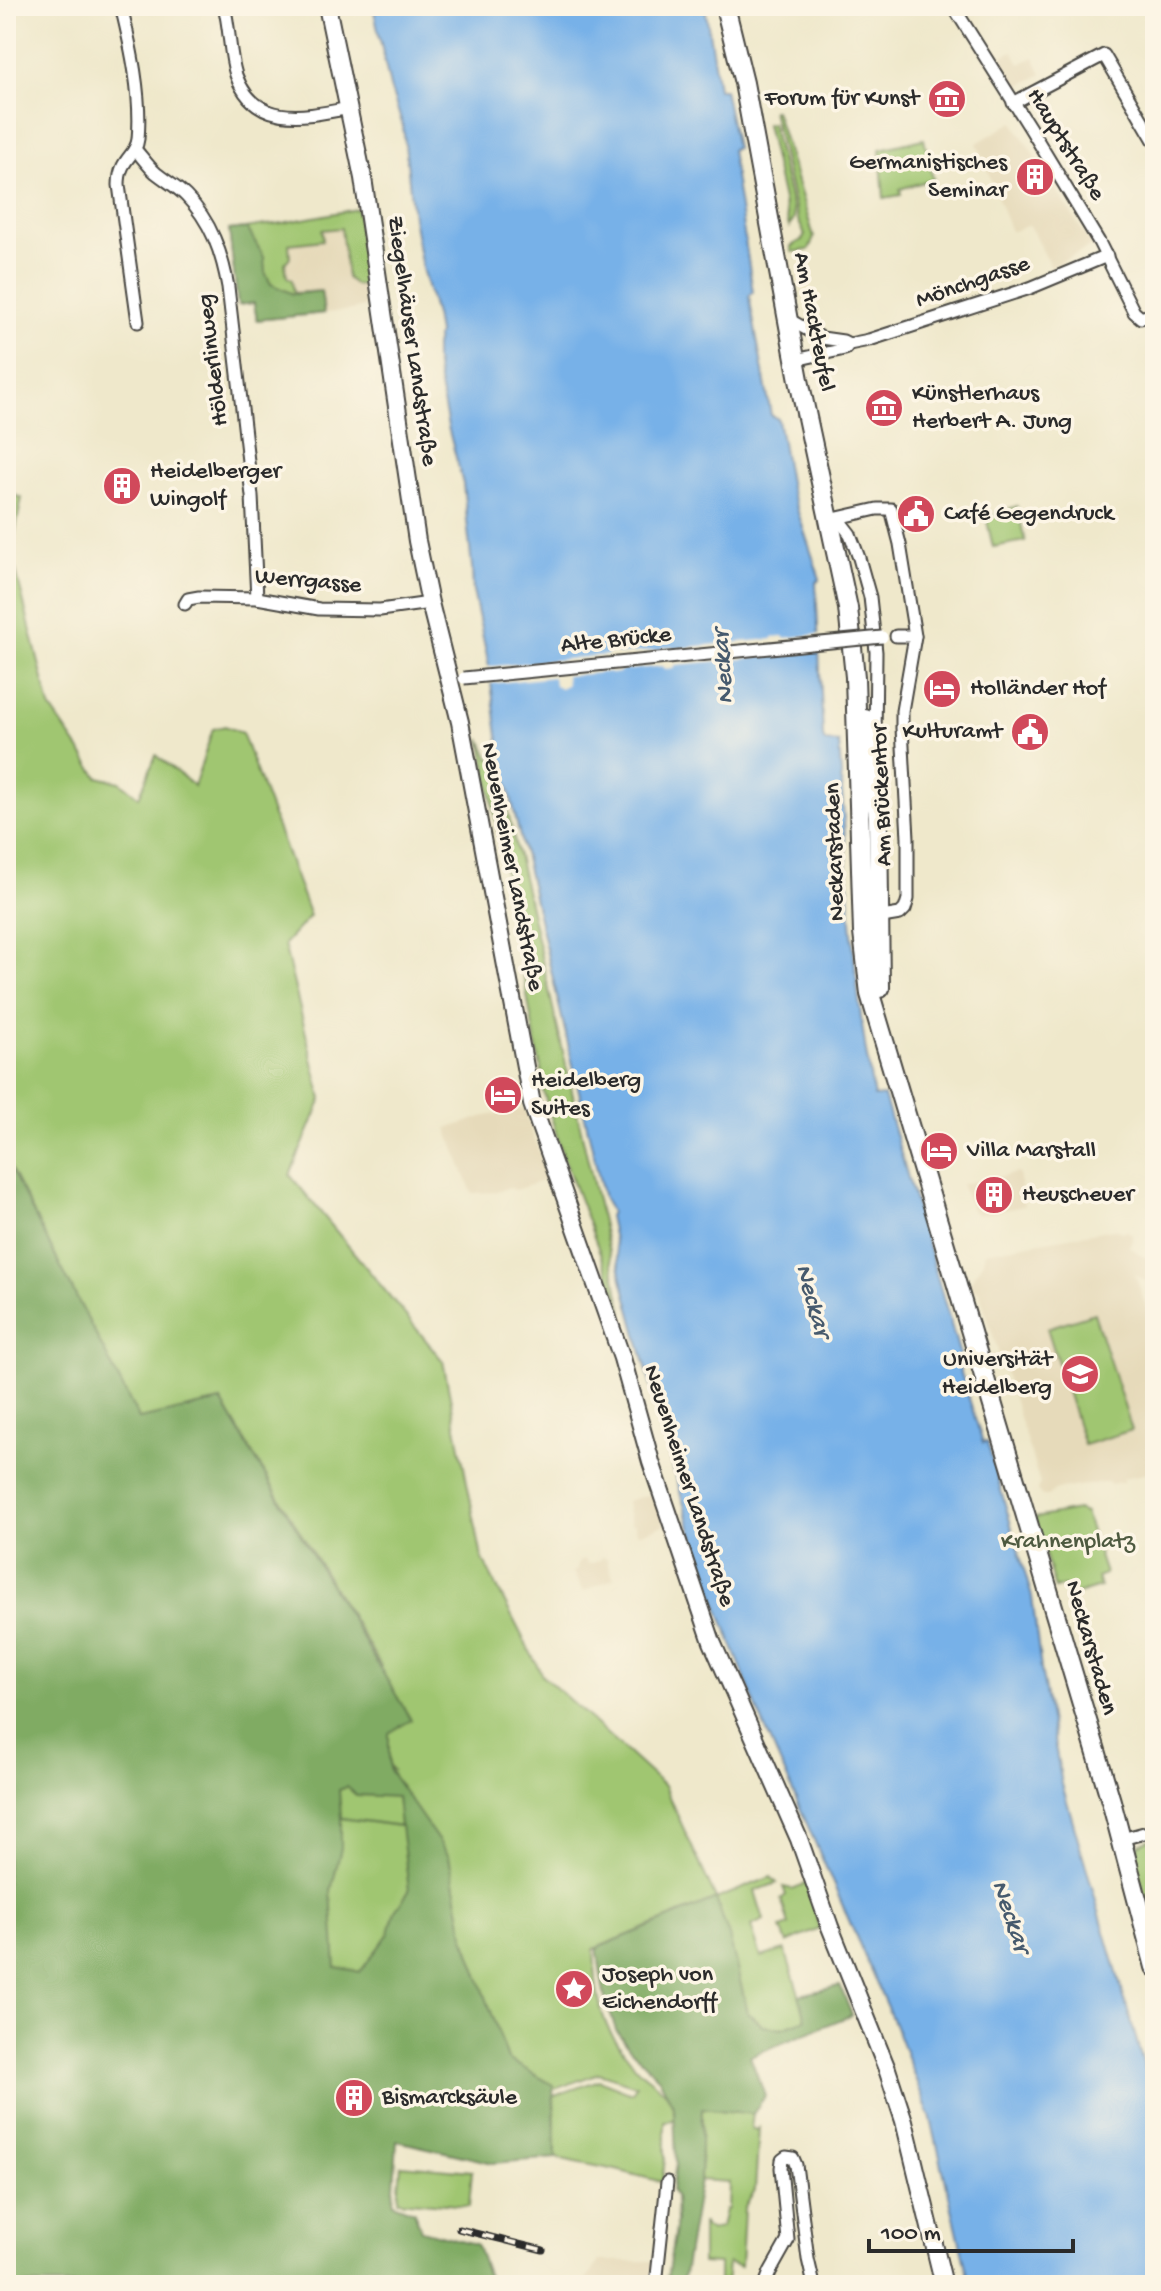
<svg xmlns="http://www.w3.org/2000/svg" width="1161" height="2291" font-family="'Gochi Hand',sans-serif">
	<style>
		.built { fill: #e6daba }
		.green { fill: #a0c671; stroke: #66784e; stroke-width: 2 }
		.forest { fill: #80ab63; stroke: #566b47; stroke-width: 2; fill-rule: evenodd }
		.water { fill: #77b1e8; stroke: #516e8a; stroke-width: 2 }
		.pier { fill: #efe8cb }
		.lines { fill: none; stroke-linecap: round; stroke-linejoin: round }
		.street-casing { stroke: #484743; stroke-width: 15 }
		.secondary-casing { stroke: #484743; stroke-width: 20 }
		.primary-casing { stroke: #484743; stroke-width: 22 }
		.street { stroke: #fff; stroke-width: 11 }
		.secondary { stroke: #fff; stroke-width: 16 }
		.primary { stroke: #fff; stroke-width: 18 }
		.rail-casing { stroke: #2b2b2b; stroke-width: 7 }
		.rail { stroke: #fcf5e5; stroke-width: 4; stroke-dasharray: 12; stroke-linecap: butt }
		.street-bridge-casing { stroke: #484743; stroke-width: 15; stroke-linecap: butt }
		.street-bridge { stroke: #fff; stroke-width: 11 }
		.labels { text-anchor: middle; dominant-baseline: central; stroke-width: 7; stroke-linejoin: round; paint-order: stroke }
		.poi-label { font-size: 24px; fill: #2b2b2b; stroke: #fcf5e5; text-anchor: start }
		.street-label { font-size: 24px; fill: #2b2b2b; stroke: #fcf5e5 }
		.park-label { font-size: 24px; fill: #4e5a40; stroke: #fcf5e5 }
		.water-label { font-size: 26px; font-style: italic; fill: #465a6d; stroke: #fcf5e5 }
	</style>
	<rect width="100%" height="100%" fill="#fcf5e5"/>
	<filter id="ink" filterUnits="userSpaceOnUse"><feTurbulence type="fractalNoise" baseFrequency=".0125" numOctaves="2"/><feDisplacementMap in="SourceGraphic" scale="16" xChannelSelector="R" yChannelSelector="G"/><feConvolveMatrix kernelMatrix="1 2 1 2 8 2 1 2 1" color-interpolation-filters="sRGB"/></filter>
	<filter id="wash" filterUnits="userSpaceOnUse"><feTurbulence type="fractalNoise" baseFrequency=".006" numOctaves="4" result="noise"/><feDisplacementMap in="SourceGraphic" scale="32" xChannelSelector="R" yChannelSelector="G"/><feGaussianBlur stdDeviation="1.8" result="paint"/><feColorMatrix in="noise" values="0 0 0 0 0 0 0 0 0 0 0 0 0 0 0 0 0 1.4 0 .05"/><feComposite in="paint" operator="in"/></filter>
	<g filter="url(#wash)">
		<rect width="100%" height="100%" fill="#efe8cb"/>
		<!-- built -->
		<g class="built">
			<path d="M 1013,51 L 1020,64 L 1034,57 L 1042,74 L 1012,90 L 994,60 Z"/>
			<path d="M 1013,122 L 1092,246 L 1051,267 L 1029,225 L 1011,232 L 977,143 Z"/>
			<path d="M 357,209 L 369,305 L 353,310 L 257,320 L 254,303 L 238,305 L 229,230 L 282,223 Z"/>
			<path d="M 524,1108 L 548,1179 L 515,1190 L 509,1187 L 496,1192 L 472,1193 L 447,1129 L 482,1117 Z"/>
			<path d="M 1019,1173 L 1024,1206 L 979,1215 L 973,1212 L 961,1184 Z"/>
			<path d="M 1114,1229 L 1121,1232 L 1127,1231 L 1132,1234 L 1133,1241 L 1129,1246 L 1143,1257 L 1155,1255 L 1155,1282 L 1148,1283 L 1135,1274 L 1155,1334 L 1155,1472 L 1123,1478 L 1123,1482 L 1110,1484 L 1109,1481 L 1054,1490 L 1049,1496 L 1042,1496 L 1037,1490 L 1040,1483 L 979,1291 L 972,1288 L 970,1282 L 982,1264 L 985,1252 Z"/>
			<path d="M 654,1493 L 664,1525 L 638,1534 L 634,1523 L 631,1524 L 627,1501 Z"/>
			<path d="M 602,1557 L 608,1559 L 607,1562 L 614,1578 L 583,1592 L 573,1572 L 577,1570 L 578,1562 L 584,1559 L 588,1564 L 593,1563 L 600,1560 Z"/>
			<path d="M 599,2261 L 654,2261 L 650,2285 L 584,2285 Z"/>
		</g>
		<!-- green -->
		<g class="green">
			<path d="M 772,110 L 775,110 L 814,237 L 810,248 L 808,250 L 791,252 L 791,246 L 802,240 L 805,235 L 798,220 Z"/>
			<path d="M 771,123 L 793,210 L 794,219 L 789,227 L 766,124 Z"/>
			<path d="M 924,139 L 933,179 L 900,189 L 901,195 L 884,198 L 880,149 Z"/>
			<path d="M 357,209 L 365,285 L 355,285 L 347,278 L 341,228 L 322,230 L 323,240 L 289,244 L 290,257 L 285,263 L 287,277 L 292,280 L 294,293 L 321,291 L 324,313 L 257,320 L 254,303 L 238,305 L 229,230 L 282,223 Z"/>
			<path d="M 6,492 L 22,498 L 11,552 L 50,707 L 98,777 L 120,782 L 139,797 L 156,755 L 194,786 L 213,729 L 225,726 L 242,733 L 310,916 L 284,944 L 322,1099 L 290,1175 L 443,1361 L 482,1558 L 542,1675 L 664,1786 L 716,1899 L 771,1877 L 777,1883 L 755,1891 L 764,1920 L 751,1926 L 761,1957 L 785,1950 L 807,2019 L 782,2028 L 763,2026 L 748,2013 L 716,1899 L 594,1949 C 595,1974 597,2005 608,2028 C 613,2038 634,2066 641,2072 C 661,2089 673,2091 675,2120 L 665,2121 L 665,2159 L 662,2182 L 616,2170 L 556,2158 L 554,2096 L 599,2080 L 632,2093 L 636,2085 L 599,2073 L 547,2092 L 320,1981 L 339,1789 L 366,1767 L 392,1770 L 390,1767 L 373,1762 L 372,1677 L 381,1666 L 221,1401 L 139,1420 L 6,1160 Z"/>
			<path d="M 1017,506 L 1025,541 L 993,547 L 986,517 Z"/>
			<path d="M 481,739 L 489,757 L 497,764 L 623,1313 L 563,1156 L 542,1087 L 545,1086 L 536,1045 Z"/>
			<path d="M 1094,1313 L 1132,1430 L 1084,1445 L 1047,1328 Z"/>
			<path d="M 1077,1510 L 1085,1513 L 1105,1574 L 1097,1577 L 1100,1587 L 1067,1597 L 1064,1586 L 1055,1589 L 1035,1518 Z"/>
			<path d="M 1155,1837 L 1155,1935 L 1134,1854 L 1139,1844 Z"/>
			<path d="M 807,1883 L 820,1929 L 787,1943 L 781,1928 L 789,1925 L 781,1899 L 786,1895 L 783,1887 L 792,1889 Z"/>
			<path d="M 702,2108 L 753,2114 L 751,2128 L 757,2130 L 759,2128 L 755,2190 L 744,2209 L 741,2267 L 728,2263 L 726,2285 L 719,2281 L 719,2264 L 702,2263 L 702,2223 L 704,2223 L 704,2227 L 711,2231 L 721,2227 L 725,2210 L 728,2209 L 729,2182 L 700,2180 Z"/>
			<path d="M 401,2165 L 472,2171 L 469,2206 L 398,2200 Z"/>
		</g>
		<!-- forest -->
		<g class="forest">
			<path d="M 247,228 L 264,257 L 265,272 L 271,284 L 293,294 L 321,291 L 324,313 L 257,320 L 254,303 L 238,305 L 229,230 Z"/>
			<path d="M 6,1160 L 139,1419 L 221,1401 L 411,1720 L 389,1733 L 389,1770 L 449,1856 L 465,1938 L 508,2059 L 553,2085 L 556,2158 L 493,2163 L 397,2141 L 393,2203 L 414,2211 L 421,2230 L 476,2244 L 491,2285 L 6,2285 ZM 347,1787 L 356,1795 L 397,1797 L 400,1826 L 341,1818 L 339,1790 ZM 341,1818 L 401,1826 L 409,1891 L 395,1911 L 389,1933 L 360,1972 L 336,1967 L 331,1891 L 341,1848 Z"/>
			<path d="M 716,1899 L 729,1936 L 748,2013 L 763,2026 L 782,2028 L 806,2019 L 799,1995 L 840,1986 L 852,2015 L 750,2056 L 765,2096 L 753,2114 L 702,2108 L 700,2180 L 684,2274 L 681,2285 L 666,2285 L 676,2222 L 675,2196 L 672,2191 L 676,2163 L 674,2107 L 659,2078 L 629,2048 L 616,2030 L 604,1995 L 597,1948 Z"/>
		</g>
		<!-- water -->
		<path class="water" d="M 373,6 L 705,6 L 718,89 L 724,89 L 736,148 L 731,150 L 753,292 L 749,296 L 771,415 L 778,419 L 790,488 L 820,579 L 816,583 L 823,737 L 825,742 L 839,743 C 847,861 851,980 874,1097 L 884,1096 L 960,1355 L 956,1357 L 983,1443 L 987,1442 L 1032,1597 L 1041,1669 L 1062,1784 L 1155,2104 L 1155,2285 L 970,2285 L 931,2119 L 893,2021 L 759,1714 L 719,1610 L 692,1531 L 675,1475 L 622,1279 L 609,1216 L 611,1212 L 604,1199 L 600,1182 L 500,750 L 488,661 L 473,591 L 472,567 L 463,484 L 448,427 L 435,361 L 435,346 L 438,333 L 435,315 L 422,268 L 413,217 L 403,126 L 390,87 Z"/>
		<!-- pier -->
		<path class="pier" d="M 822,634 L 823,651 L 731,660 L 730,662 L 720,663 L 719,661 L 675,665 L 675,668 L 664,669 L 663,666 L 620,671 L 619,673 L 610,674 L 609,672 L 566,676 L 567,684 L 561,688 L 554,685 L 553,677 L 487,684 L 485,667 L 607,655 L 608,653 L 617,652 L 618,654 L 662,650 L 662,647 L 673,646 L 673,649 L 718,644 L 718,642 L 728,641 L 729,643 L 773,639 L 773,637 L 783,636 L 784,638 Z"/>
	</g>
	<g filter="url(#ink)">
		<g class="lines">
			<defs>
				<g id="street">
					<path d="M 121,6 C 131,47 142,96 138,139 C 136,157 119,158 119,185 L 138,322"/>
					<path d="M 224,6 C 230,28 229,53 236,75 C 255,129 307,116 350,108"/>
					<path d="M 953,6 L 1030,128 L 1099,242 L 1134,312 L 1141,318 L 1155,313"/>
					<path d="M 1013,103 L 1104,55 L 1155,142"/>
					<path d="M 135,149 C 142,157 148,166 156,173 C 166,181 177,187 186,196 C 211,221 222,253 228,287 L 252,496 L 257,598"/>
					<path d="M 788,319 L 822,338 L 843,341 L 849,344"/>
					<path d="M 795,360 L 845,349 L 849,344 L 869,340 L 1030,288 L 1107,256"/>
					<path d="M 829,520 L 877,509 L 891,509 L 900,544 L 915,636 L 902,711 L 902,728 L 908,838 L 908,899 L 905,909 L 900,914 L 876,918"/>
					<path d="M 829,520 L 843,525 L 850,534 L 859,558 L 870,597 L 876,652 L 875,742"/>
					<path d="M 185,604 L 188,599 L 199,597 L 257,598 L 319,609 L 380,610 L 430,603"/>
					<path d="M 896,636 L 915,636"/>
					<path d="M 1122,1839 L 1155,1830"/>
					<path d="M 656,2285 L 667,2182"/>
					<path d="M 765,2285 L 770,2272 L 788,2240 L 781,2168 L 782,2160 L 786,2157 L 793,2158 L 796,2165 L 808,2259 L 814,2285"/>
				</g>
				<path id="secondary" d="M 327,6 L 363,178 L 417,541 L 430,603 L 460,722 L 532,1104 L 622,1358 L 651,1462 L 712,1642 L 799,1839 L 830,1927 L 887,2069 L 904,2121 L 944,2285"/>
				<g id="primary">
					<path d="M 725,6 L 744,83 L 799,380 L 848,608 L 855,677 L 863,933 L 870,994 L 1111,1801 L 1155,1967"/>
					<path d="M 865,719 L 878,816 L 880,988"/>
				</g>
			</defs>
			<!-- street casing -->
			<use href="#street" class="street-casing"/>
			<!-- secondary casing -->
			<use href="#secondary" class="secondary-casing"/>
			<!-- primary casing -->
			<use href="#primary" class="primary-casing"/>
			<!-- street -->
			<use href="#street" class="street"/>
			<!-- secondary -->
			<use href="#secondary" class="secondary"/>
			<!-- primary -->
			<use href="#primary" class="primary"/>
			<defs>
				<path id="rail" d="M 459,2229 L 543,2250"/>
			</defs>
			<!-- rail casing -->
			<use href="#rail" class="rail-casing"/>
			<!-- rail -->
			<use href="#rail" class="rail"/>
			<defs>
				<path id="street-bridge" d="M 464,678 L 882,637"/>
			</defs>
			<!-- street-bridge casing -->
			<use href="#street-bridge" class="street-bridge-casing"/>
			<!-- street-bridge -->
			<use href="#street-bridge" class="street-bridge"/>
		</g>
	</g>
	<!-- icons -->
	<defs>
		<symbol id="museum-disc" viewBox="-11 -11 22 22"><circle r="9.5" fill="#d1495b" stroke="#fcf5e5"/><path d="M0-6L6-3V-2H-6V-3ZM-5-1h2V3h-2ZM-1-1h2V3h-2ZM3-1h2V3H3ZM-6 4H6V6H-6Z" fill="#fff"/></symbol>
		<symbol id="building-disc" viewBox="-11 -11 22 22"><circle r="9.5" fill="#d1495b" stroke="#fcf5e5"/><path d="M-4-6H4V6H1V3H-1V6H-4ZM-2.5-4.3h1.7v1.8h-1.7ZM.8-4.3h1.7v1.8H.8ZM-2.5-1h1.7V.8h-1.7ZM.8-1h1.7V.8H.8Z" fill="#fff"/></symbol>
		<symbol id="civic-disc" viewBox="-11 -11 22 22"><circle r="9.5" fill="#d1495b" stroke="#fcf5e5"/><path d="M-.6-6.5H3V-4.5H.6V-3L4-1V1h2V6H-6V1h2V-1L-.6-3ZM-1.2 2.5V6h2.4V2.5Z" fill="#fff"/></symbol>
		<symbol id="hotel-disc" viewBox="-11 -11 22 22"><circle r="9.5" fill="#d1495b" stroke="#fcf5e5"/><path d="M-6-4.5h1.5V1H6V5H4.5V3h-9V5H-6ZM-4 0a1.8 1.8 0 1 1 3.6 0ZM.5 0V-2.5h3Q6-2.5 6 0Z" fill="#fff"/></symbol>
		<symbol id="university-disc" viewBox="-11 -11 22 22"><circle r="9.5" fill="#d1495b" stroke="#fcf5e5"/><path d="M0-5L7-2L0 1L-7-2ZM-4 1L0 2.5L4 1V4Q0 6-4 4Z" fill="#fff"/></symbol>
		<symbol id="sight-disc" viewBox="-11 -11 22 22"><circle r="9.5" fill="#d1495b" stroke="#fcf5e5"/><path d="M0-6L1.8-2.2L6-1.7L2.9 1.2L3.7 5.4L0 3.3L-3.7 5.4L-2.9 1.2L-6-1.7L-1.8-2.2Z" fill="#fff"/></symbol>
	</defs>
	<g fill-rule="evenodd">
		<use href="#museum-disc" x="925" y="77" width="44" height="44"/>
		<use href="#building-disc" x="1013" y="155" width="44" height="44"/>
		<use href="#museum-disc" x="862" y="386" width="44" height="44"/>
		<use href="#building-disc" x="100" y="464" width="44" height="44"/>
		<use href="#civic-disc" x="894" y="492" width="44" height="44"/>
		<use href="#hotel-disc" x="920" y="667" width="44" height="44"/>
		<use href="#civic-disc" x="1008" y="710" width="44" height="44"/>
		<use href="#hotel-disc" x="481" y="1073" width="44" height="44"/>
		<use href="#hotel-disc" x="917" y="1129" width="44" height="44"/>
		<use href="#building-disc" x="972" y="1173" width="44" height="44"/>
		<use href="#university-disc" x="1058" y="1352" width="44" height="44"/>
		<use href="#sight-disc" x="552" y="1967" width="44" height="44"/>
		<use href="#building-disc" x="332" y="2076" width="44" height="44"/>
	</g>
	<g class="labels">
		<!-- poi labels -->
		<g class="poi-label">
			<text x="919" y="99" text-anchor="end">Forum für Kunst</text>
			<text x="1007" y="163" text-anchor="end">Germanistisches<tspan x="1007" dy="28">Seminar</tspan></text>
			<text x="912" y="394">Künstlerhaus<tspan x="912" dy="28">Herbert A. Jung</tspan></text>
			<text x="150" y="472">Heidelberger<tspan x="150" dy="28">Wingolf</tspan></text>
			<text x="944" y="514">Café Gegendruck</text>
			<text x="970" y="689">Holländer Hof</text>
			<text x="1002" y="732" text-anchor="end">Kulturamt</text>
			<text x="531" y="1081">Heidelberg<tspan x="531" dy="28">Suites</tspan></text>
			<text x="967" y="1151">Villa Marstall</text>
			<text x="1022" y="1195">Heuscheuer</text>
			<text x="1052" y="1360" text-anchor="end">Universität<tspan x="1052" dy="28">Heidelberg</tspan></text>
			<text x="602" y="1975">Joseph von<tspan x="602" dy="28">Eichendorff</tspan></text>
			<text x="382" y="2098">Bismarcksäule</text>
		</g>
		<!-- street labels -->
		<g class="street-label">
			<text transform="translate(1065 145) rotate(58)">Hauptstraße</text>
			<text transform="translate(973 283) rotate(-19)">Mönchgasse</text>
			<text transform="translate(813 322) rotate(79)">Am Hackteufel</text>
			<text transform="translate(411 341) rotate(82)">Ziegelhäuser Landstraße</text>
			<text transform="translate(214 360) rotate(-97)">Hölderlinweg</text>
			<text transform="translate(308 582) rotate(5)">Werrgasse</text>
			<text transform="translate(616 641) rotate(-6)">Alte Brücke</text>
			<text transform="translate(883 795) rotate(-92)">Am Brückentor</text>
			<text transform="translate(836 852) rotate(-92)">Neckarstaden</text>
			<text transform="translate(511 867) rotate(79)">Neuenheimer Landstraße</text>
			<text transform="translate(688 1486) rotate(72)">Neuenheimer Landstraße</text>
			<text transform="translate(1090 1648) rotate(74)">Neckarstaden</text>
		</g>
		<!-- park labels -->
		<g class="park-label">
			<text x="1068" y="1542">Krahnenplatz</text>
		</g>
		<!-- water labels -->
		<g class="water-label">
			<text transform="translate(725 667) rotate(-94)">Neckar</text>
			<text transform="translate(811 1301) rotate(74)">Neckar</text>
			<text transform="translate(1009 1917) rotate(71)">Neckar</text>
		</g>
	</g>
	<!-- margin -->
	<rect width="1161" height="2291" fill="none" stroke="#fcf5e5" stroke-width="32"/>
	<!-- scale -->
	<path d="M869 2239v12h204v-12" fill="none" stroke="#2b2b2b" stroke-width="4"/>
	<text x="881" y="2239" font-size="24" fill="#2b2b2b" stroke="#fcf5e5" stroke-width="6" paint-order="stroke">100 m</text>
</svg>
